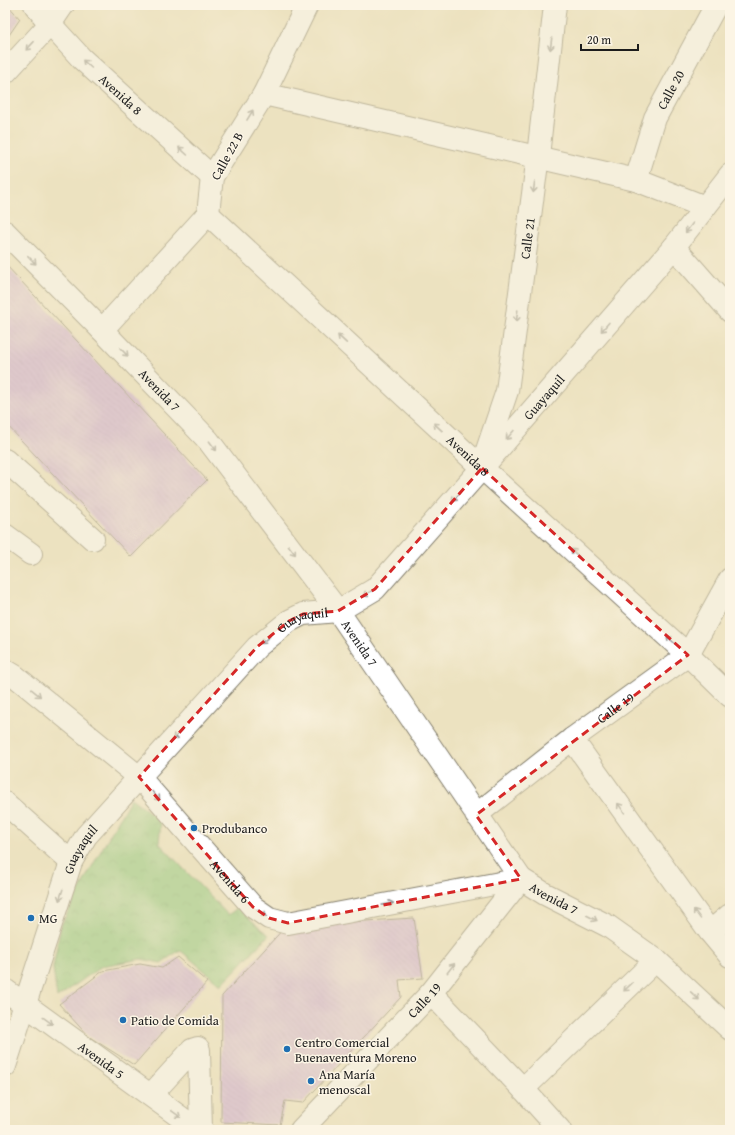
<svg xmlns="http://www.w3.org/2000/svg" width="735" height="1135" font-family="'Gentium Book Plus',serif">
	<style>
		.park { fill: url(#park-crowns); stroke: #54724c }
		.building { fill: url(#building-back-hatch) }
		.lines { fill: none; stroke-linecap: round; stroke-linejoin: round }
		.minor-casing { stroke: #847f6e; stroke-width: 24 }
		.minor { stroke: #fff; stroke-width: 22 }
		.oneway { stroke: #999 }
		.marked { fill: none; stroke: #d62828; stroke-width: 3; stroke-dasharray: 8 5; stroke-linejoin: round }
		.poi-dot { fill: #1f6fb2; stroke: #fcf5e5; stroke-width: 1.5 }
		.labels { text-anchor: middle; dominant-baseline: central; stroke-width: 3; stroke-linejoin: round; paint-order: stroke }
		.street-label { font-size: 13px; fill: #1c1c1c; stroke: #fcf5e5 }
		.poi-label { font-size: 13px; fill: #1c1c1c; stroke: #fcf5e5; text-anchor: start }
	</style>
	<defs>
		<pattern id="park-crowns" width="20" height="18" patternUnits="userSpaceOnUse"><rect width="20" height="18" fill="#8cc87d"/><path d="M2 6a3 3 0 1 1 6 0M12 15a3 3 0 1 1 6 0" fill="none" stroke="#78ab6b"/></pattern>
		<pattern id="building-back-hatch" width="6" height="6" patternUnits="userSpaceOnUse"><rect width="6" height="6" fill="#ceaadb"/><path d="M-1 5l2 2M0 0l6 6M5-1l2 2" fill="none" stroke="#b092bb"/></pattern>
	</defs>
	<rect width="100%" height="100%" fill="#fcf5e5"/>
	<filter id="ink" filterUnits="userSpaceOnUse"><feTurbulence type="fractalNoise" baseFrequency=".025" numOctaves="2"/><feDisplacementMap in="SourceGraphic" scale="8" xChannelSelector="R" yChannelSelector="G"/><feConvolveMatrix kernelMatrix="1 2 1 2 8 2 1 2 1" color-interpolation-filters="sRGB"/></filter>
	<filter id="wash" filterUnits="userSpaceOnUse"><feTurbulence type="fractalNoise" baseFrequency=".012" numOctaves="4" result="noise"/><feDisplacementMap in="SourceGraphic" scale="16" xChannelSelector="R" yChannelSelector="G"/><feGaussianBlur stdDeviation="0.9" result="paint"/><feColorMatrix in="noise" values="0 0 0 0 0 0 0 0 0 0 0 0 0 0 0 0 0 1.4 0 .05"/><feComposite in="paint" operator="in"/></filter>
	<g filter="url(#wash)">
		<rect width="100%" height="100%" fill="#ece2c0"/>
		<!-- park -->
		<path class="park" d="M 131,798 L 161,821 L 159,843 L 228,915 L 237,908 L 269,935 L 221,985 L 180,950 L 161,963 L 141,959 L 102,966 L 57,998 L 53,968 L 61,925 L 90,870 Z"/>
		<g id="blocks">
			<!-- building -->
			<g class="building">
				<path d="M 5,5 L 8,5 L 20,19 L 5,41 Z"/>
				<path d="M 5,264 L 207,480 L 131,557 L 5,423 Z"/>
				<path d="M 414,918 L 423,978 L 399,980 L 401,997 L 303,1103 L 285,1101 L 280,1125 L 221,1122 L 222,996 L 286,926 Z"/>
				<path d="M 178,957 L 207,982 L 134,1065 L 88,1036 L 59,1004 L 103,971 L 140,964 L 162,968 Z"/>
			</g>
		</g>
	</g>
	<g filter="url(#ink)">
		<use href="#blocks" fill-opacity="0" stroke="#847f6e" stroke-width="1"/>
		<g class="lines">
			<defs>
				<g id="minor">
					<path id="s1" d="M 35,5 L 50,24 L 82,59 L 212,177"/>
					<path d="M 5,73 L 50,24 L 63,5"/>
					<path d="M 264,94 L 636,180 L 705,207"/>
					<path id="s2" d="M 636,180 L 655,118 L 716,5"/>
					<path id="s3" d="M 208,214 L 482,468 L 688,655 L 730,696"/>
					<path id="s4" d="M 5,232 L 102,330 L 208,440 L 338,611 L 521,879 L 545,894 L 608,926 L 656,960 L 730,1029"/>
					<path d="M 674,247 L 730,311"/>
					<path d="M 102,330 L 208,214 L 212,177 L 264,94 L 307,5"/>
					<path id="s5" d="M 484,459 L 507,391 L 538,156 L 555,5"/>
					<path d="M 5,460 L 93,539"/>
					<path d="M 5,535 L 31,554"/>
					<path id="s6" d="M 5,670 L 15,676 L 139,777 L 253,907 L 269,918 L 288,923 L 521,879"/>
					<path d="M 572,739 L 710,932 L 730,956"/>
					<path d="M 5,803 L 71,862"/>
					<path id="s7" d="M 476,815 L 572,739 L 688,655 L 730,579"/>
					<path d="M 710,932 L 730,915"/>
					<path id="s8" d="M 5,990 L 198,1130"/>
					<path d="M 431,993 L 523,1089 L 560,1130"/>
					<path id="s9" d="M 5,1066 L 71,862 L 86,836 L 257,647 L 289,621 L 303,614 L 338,611 L 375,589 L 482,468 L 674,247 L 730,175"/>
					<path d="M 523,1089 L 656,960"/>
					<path d="M 151,1095 L 192,1050 L 198,1048 L 199,1050 L 201,1130"/>
					<path id="s10" d="M 301,1130 L 431,993 L 521,879"/>
				</g>
			</defs>
			<!-- minor casing -->
			<use href="#minor" class="minor-casing"/>
			<!-- minor -->
			<use href="#minor" class="minor"/>
		</g>
		<!-- one-way arrows -->
		<defs><path id="oneway-shaft" d="M-6 0H5M1.5-3L5.5 0L1.5 3" fill="none" stroke-width="1.6" stroke-linecap="round" stroke-linejoin="round"/></defs>
		<g class="oneway">
			<use href="#oneway-shaft" transform="translate(551 44) rotate(97)"/>
			<use href="#oneway-shaft" transform="translate(30 46) rotate(133)"/>
			<use href="#oneway-shaft" transform="translate(87 64) rotate(-138)"/>
			<use href="#oneway-shaft" transform="translate(250 115) rotate(-59)"/>
			<use href="#oneway-shaft" transform="translate(183 151) rotate(-138)"/>
			<use href="#oneway-shaft" transform="translate(534 187) rotate(97)"/>
			<use href="#oneway-shaft" transform="translate(689 228) rotate(127)"/>
			<use href="#oneway-shaft" transform="translate(32 260) rotate(46)"/>
			<use href="#oneway-shaft" transform="translate(517 316) rotate(97)"/>
			<use href="#oneway-shaft" transform="translate(605 327) rotate(131)"/>
			<use href="#oneway-shaft" transform="translate(342 339) rotate(-137)"/>
			<use href="#oneway-shaft" transform="translate(124 352) rotate(46)"/>
			<use href="#oneway-shaft" transform="translate(438 427) rotate(-137)"/>
			<use href="#oneway-shaft" transform="translate(510 435) rotate(131)"/>
			<use href="#oneway-shaft" transform="translate(213 446) rotate(53)"/>
			<use href="#oneway-shaft" transform="translate(456 497) rotate(132)"/>
			<use href="#oneway-shaft" transform="translate(292 550) rotate(53)"/>
			<use href="#oneway-shaft" transform="translate(575 553) rotate(-138)"/>
			<use href="#oneway-shaft" transform="translate(368 593) rotate(148)"/>
			<use href="#oneway-shaft" transform="translate(265 640) rotate(142)"/>
			<use href="#oneway-shaft" transform="translate(671 640) rotate(-138)"/>
			<use href="#oneway-shaft" transform="translate(36 693) rotate(39)"/>
			<use href="#oneway-shaft" transform="translate(177 735) rotate(132)"/>
			<use href="#oneway-shaft" transform="translate(156 796) rotate(49)"/>
			<use href="#oneway-shaft" transform="translate(621 808) rotate(-125)"/>
			<use href="#oneway-shaft" transform="translate(61 895) rotate(108)"/>
			<use href="#oneway-shaft" transform="translate(388 904) rotate(-11)"/>
			<use href="#oneway-shaft" transform="translate(262 913) rotate(35)"/>
			<use href="#oneway-shaft" transform="translate(697 914) rotate(-126)"/>
			<use href="#oneway-shaft" transform="translate(592 918) rotate(27)"/>
			<use href="#oneway-shaft" transform="translate(451 968) rotate(-52)"/>
			<use href="#oneway-shaft" transform="translate(628 987) rotate(136)"/>
			<use href="#oneway-shaft" transform="translate(695 996) rotate(43)"/>
			<use href="#oneway-shaft" transform="translate(48 1021) rotate(36)"/>
			<use href="#oneway-shaft" transform="translate(176 1114) rotate(36)"/>
		</g>
	</g>
	<!-- marked area -->
	<path d="M0 0H735V1135H0ZM 482,468 L 688,655 L 476,815 L 521,879 L 288,923 L 269,918 L 253,907 L 139,777 L 257,647 L 289,621 L 303,614 L 338,611 L 375,589 Z" fill="#ece2c0" fill-opacity=".55" fill-rule="evenodd"/>
	<path class="marked" d="M 482,468 L 688,655 L 476,815 L 521,879 L 288,923 L 269,918 L 253,907 L 139,777 L 257,647 L 289,621 L 303,614 L 338,611 L 375,589 Z"/>
	<!-- markers -->
	<g class="poi-dot">
		<circle cx="194" cy="828" r="4"/>
		<circle cx="31" cy="918" r="4"/>
		<circle cx="123" cy="1020" r="4"/>
		<circle cx="287" cy="1049" r="4"/>
		<circle cx="311" cy="1081" r="4"/>
	</g>
	<g class="labels">
		<!-- street labels -->
		<g class="street-label">
			<text stroke="none"><textPath href="#s2" startOffset="97">Calle 20</textPath></text>
			<text stroke="none"><textPath href="#s1" startOffset="124">Avenida 8</textPath></text>
			<text transform="translate(227 156) rotate(-61)">Calle 22 B</text>
			<text stroke="none"><textPath href="#s5" startOffset="226">Calle 21</textPath></text>
			<text stroke="none"><textPath href="#s4" startOffset="221">Avenida 7</textPath></text>
			<text stroke="none"><textPath href="#s9" startOffset="890">Guayaquil</textPath></text>
			<text stroke="none"><textPath href="#s3" startOffset="355">Avenida 8</textPath></text>
			<text stroke="none"><textPath href="#s9" startOffset="554">Guayaquil</textPath></text>
			<text stroke="none"><textPath href="#s4" startOffset="544">Avenida 7</textPath></text>
			<text stroke="none"><textPath href="#s7" startOffset="176">Calle 19</textPath></text>
			<text stroke="none"><textPath href="#s9" startOffset="230">Guayaquil</textPath></text>
			<text stroke="none"><textPath href="#s6" startOffset="310">Avenida 6</textPath></text>
			<text stroke="none"><textPath href="#s4" startOffset="868">Avenida 7</textPath></text>
			<text stroke="none"><textPath href="#s10" startOffset="179">Calle 19</textPath></text>
			<text stroke="none"><textPath href="#s8" startOffset="119">Avenida 5</textPath></text>
		</g>
		<!-- poi labels -->
		<g class="poi-label">
			<text x="202" y="828">Produbanco</text>
			<text x="39" y="918">MG</text>
			<text x="131" y="1020">Patio de Comida</text>
			<text x="295" y="1042">Centro Comercial<tspan x="295" dy="15">Buenaventura Moreno</tspan></text>
			<text x="319" y="1074">Ana María<tspan x="319" dy="15">menoscal</tspan></text>
		</g>
	</g>
	<!-- margin -->
	<rect width="735" height="1135" fill="none" stroke="#fcf5e5" stroke-width="20"/>
	<!-- scale -->
	<path d="M581 44v6h57v-6" fill="none" stroke="#1c1c1c" stroke-width="2"/>
	<text x="587" y="44" font-size="12" fill="#1c1c1c" stroke="#fcf5e5" stroke-width="3" paint-order="stroke">20 m</text>
</svg>
